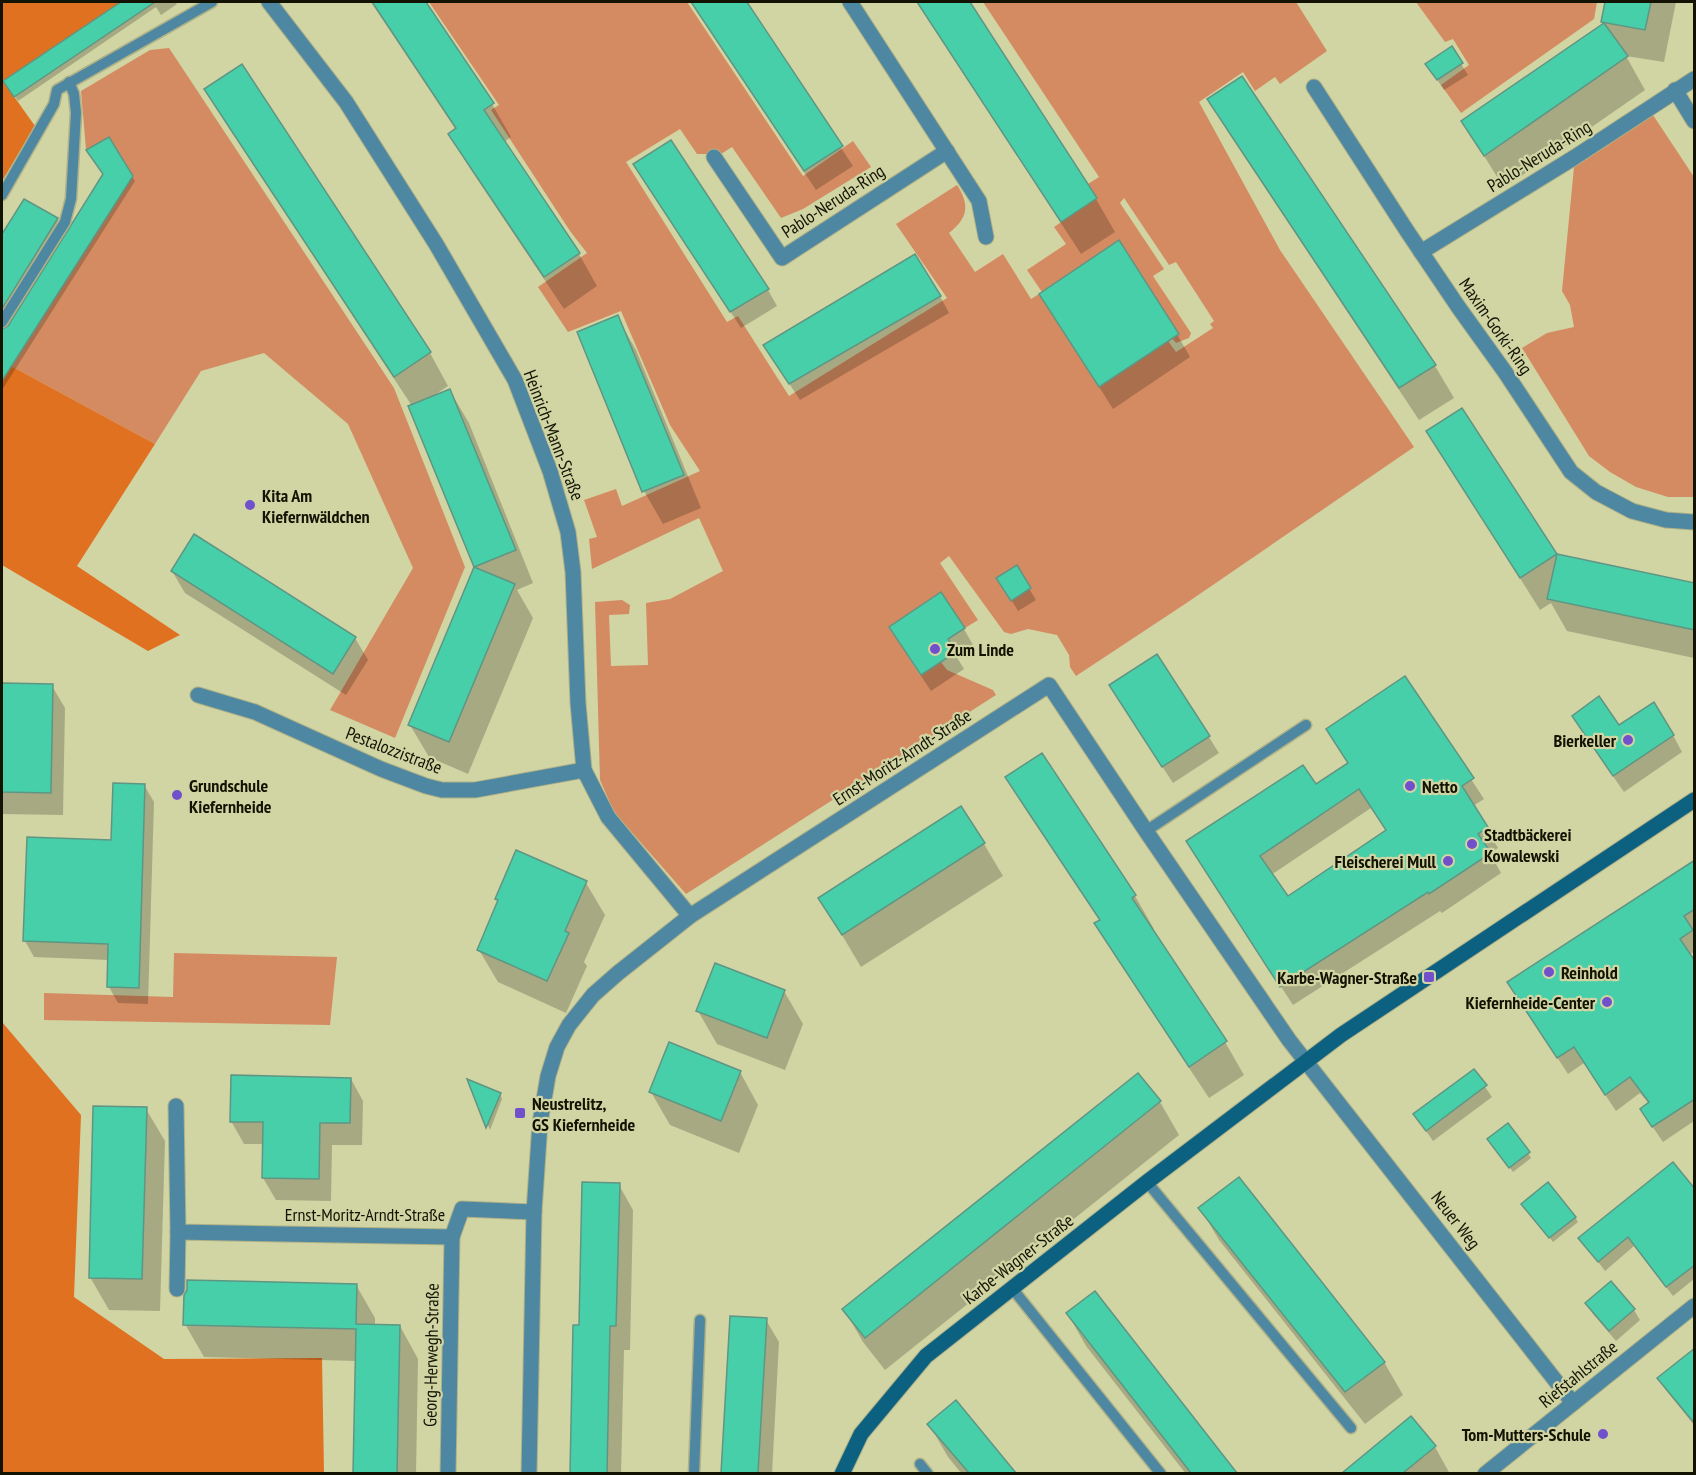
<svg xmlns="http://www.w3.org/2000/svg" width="1696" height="1475" font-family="'PT Sans Narrow',sans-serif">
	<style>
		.green { fill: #d58b61 }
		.forest { fill: #e07121 }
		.shadow { fill: #0003; fill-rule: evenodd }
		.building { fill: #47cfa9; stroke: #5f9683; stroke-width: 1.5; fill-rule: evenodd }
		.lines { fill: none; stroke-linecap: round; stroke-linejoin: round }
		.lane-casing { stroke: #afb186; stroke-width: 13 }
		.street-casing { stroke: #afb186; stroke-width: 17 }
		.secondary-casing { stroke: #afb186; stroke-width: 17 }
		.lane { stroke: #4e87a2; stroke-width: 10 }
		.street { stroke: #4e87a2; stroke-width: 15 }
		.secondary { stroke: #0c6080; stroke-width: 15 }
		.poi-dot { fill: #7051cb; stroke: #d1d4a3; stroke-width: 2 }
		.labels { text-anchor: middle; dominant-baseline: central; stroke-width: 4.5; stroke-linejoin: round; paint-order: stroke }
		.street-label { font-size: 18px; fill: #121303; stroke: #d1d4a3 }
		.poi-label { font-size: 18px; font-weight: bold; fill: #121303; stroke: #d1d4a3; text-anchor: start }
	</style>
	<rect width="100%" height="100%" fill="#d1d4a3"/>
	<!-- green -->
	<g class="green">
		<path d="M 429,2 L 687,2 L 803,176 L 853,141 L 871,167 L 803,209 L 781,218 L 732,147 L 721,154 L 697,154 L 680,129 L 626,162 L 727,322 L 738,316 L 789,396 L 947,298 L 896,224 L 957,185 C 970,205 968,218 949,233 L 975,272 L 1003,254 L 1031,299 L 1039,294 L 1099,387 L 1168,341 L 1176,352 L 1213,328 L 1210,324 L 1214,321 L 1176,262 L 1169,265 L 1124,198 L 1120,203 L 1164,269 L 1153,276 L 1191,333 L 1189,338 L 1176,343 L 1172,338 L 1042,292 L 1027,270 L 1066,244 L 1054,227 L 1097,198 L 1088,184 L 1099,177 L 983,2 L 1296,2 L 1327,51 L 1280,84 L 1275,77 L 1255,91 L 1243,72 L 1199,102 L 1280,250 L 1414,447 L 1188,602 L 1076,676 L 1070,667 L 1069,655 L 1057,635 L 1028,629 L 1011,634 L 1004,632 L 949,556 L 940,563 L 978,620 L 965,628 L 941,593 L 889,627 L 920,675 L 941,662 L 947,670 L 993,690 L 996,695 L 686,894 L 614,812 L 600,780 L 595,602 L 622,600 L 630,605 L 629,614 L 609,615 L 611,666 L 648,665 L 646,603 L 670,599 L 723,571 L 699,518 L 592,569 L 589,539 L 597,537 L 584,500 L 616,489 L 622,506 L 700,471 L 670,425 L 621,311 L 568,332 L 538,287 L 587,253 L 570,231 L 491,110 L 499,105 Z"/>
		<path d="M 1416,2 L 1597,2 L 1594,19 L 1461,113 L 1441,85 L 1469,65 L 1453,39 L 1445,42 Z"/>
		<path d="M 169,48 L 394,388 L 465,567 L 395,738 L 330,710 L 413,568 L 348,424 L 264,353 L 201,371 L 155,444 L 11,366 L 133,176 L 109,137 L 86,150 L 81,91 L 150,50 Z"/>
		<path d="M 1649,109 L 1694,177 L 1694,497 L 1668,497 L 1636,487 L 1610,472 L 1589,456 L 1522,348 L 1547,333 L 1574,327 L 1570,305 L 1562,291 L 1575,157 Z"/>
		<path d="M 174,953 L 337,957 L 330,1025 L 44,1020 L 44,993 L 173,997 Z"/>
	</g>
	<!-- forest -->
	<g class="forest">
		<path d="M 2,2 L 121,2 L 3,81 L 35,126 L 2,181 Z"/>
		<path d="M 11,366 L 155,444 L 77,566 L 180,635 L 148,651 L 2,565 L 2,381 Z"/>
		<path d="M 2,1022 L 81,1115 L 74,1297 L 164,1359 L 322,1358 L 324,1473 L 2,1473 Z"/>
	</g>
	<!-- shadow -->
	<g class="shadow">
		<path d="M 123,2 L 175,2 L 177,4 L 161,15 L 156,7 L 18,101 L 5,81 Z"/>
		<path d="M 371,2 L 424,2 L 492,104 L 511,137 L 504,142 L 579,254 L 597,286 L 564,309 L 469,167 L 450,134 L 456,130 Z"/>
		<path d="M 691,2 L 745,2 L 853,166 L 816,190 Z"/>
		<path d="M 917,2 L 968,2 L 1096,199 L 1115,232 L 1081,254 Z"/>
		<path d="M 1607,2 L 1676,2 L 1664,62 L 1626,56 L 1645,90 L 1504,188 L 1463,122 L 1604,25 L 1602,22 Z"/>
		<path d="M 1451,48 L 1468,75 L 1444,90 L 1434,75 Z"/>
		<path d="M 241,66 L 430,353 L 448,386 L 433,396 L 450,391 L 469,423 L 533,583 L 517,590 L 533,618 L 468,774 L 429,757 L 410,725 L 476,567 L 410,406 L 412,406 L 225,122 L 206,89 Z"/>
		<path d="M 1241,78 L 1435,366 L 1454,398 L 1419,420 L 1228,132 L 1209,100 Z"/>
		<path d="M 108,139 L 135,181 L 2,390 L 2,330 L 7,330 L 105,175 Z"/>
		<path d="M 635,164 L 768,290 L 777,306 L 741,328 Z"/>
		<path d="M 25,201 L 57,219 L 60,224 L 2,317 L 2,237 Z"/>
		<path d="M 1041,295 L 1177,334 L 1190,357 L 1113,409 Z"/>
		<path d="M 940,296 L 949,313 L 800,400 L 775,362 Z"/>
		<path d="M 617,317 L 636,350 L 701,508 L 663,524 L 644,491 L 578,333 Z"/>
		<path d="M 1461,410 L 1556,556 L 1694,585 L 1694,658 L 1567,631 L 1551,603 L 1540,610 L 1428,432 Z"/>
		<path d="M 195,536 L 355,638 L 368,660 L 346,695 L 185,593 L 172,571 Z"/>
		<path d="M 1016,567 L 1036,600 L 1018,611 L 998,578 Z"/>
		<path d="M 964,629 L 973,645 L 956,656 L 964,669 L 931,691 L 900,644 Z"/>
		<path d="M 1157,656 L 1219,753 L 1173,783 L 1120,702 Z"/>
		<path d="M 1405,678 L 1484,799 L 1473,806 L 1498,848 L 1490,853 L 1501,873 L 1442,913 L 1440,911 L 1293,1005 L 1199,861 L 1349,764 ZM 1371,808 L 1387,831 L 1287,898 L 1271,875 Z"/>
		<path d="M 2,684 L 52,686 L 65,708 L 63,815 L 2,814 Z"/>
		<path d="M 1619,727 L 1673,735 L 1682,752 L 1624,792 L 1583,733 Z"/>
		<path d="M 1042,755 L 1135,896 L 1154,929 L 1151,930 L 1225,1042 L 1244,1075 L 1209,1098 L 1115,956 L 1096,924 L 1100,921 L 1026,810 L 1007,778 Z"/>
		<path d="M 144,785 L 154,802 L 148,1004 L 118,1003 L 109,987 L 109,960 L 34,957 L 25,941 L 113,842 Z"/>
		<path d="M 984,844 L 1003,876 L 861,967 L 820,898 Z"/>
		<path d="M 1694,861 L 1694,932 L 1693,933 L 1694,936 L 1694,952 L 1689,955 L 1694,963 L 1694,1121 L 1663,1142 L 1652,1126 L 1649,1104 L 1640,1093 L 1616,1111 L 1584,1063 L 1568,1074 L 1519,999 Z"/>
		<path d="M 586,883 L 605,915 L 584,962 L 587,966 L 566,1013 L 498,982 L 479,950 L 499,903 L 496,899 Z"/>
		<path d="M 784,991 L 803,1024 L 785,1070 L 717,1044 L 698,1011 Z"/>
		<path d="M 1474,1071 L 1492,1097 L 1433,1141 L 1415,1115 Z"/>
		<path d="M 740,1072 L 758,1105 L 739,1153 L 670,1125 L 651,1092 Z"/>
		<path d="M 1138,1075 L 1160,1102 L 1179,1135 L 885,1370 L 863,1342 L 844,1309 Z"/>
		<path d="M 351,1079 L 363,1101 L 362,1145 L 332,1145 L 331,1201 L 276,1200 L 263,1178 L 264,1144 L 244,1144 L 231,1121 Z"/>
		<path d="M 470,1082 L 500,1094 L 502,1099 L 490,1130 Z"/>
		<path d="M 146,1109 L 165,1141 L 160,1311 L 109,1310 L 90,1277 Z"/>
		<path d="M 1492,1145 L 1528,1153 L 1531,1158 L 1513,1172 Z"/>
		<path d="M 619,1185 L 633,1210 L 630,1350 L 624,1350 L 621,1474 L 571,1474 L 575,1326 L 580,1326 Z"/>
		<path d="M 1694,1191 L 1694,1279 L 1673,1296 L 1634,1246 L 1605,1271 L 1580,1238 Z"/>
		<path d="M 1200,1208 L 1384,1362 L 1403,1395 L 1365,1424 L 1219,1240 Z"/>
		<path d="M 1526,1209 L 1575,1217 L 1578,1222 L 1553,1242 Z"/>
		<path d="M 356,1285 L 375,1318 L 375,1325 L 400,1326 L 418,1359 L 416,1474 L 354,1474 L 357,1361 L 204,1357 L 185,1324 Z"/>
		<path d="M 1094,1293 L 1236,1474 L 1186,1474 L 1086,1346 L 1068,1314 Z"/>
		<path d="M 1587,1304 L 1634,1310 L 1640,1320 L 1616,1341 L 1593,1314 Z"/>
		<path d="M 732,1318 L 766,1320 L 779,1342 L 772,1474 L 723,1474 Z"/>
		<path d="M 1694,1354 L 1694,1425 L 1665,1389 L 1659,1378 Z"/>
		<path d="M 956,1402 L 1014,1474 L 962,1474 L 948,1457 L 929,1424 Z"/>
		<path d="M 1411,1418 L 1435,1447 L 1450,1474 L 1345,1474 Z"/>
	</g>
	<!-- building -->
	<g class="building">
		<path d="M 121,2 L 155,2 L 14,97 L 3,81 Z"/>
		<path d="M 372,2 L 426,2 L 494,103 L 484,110 L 580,253 L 544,277 L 448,134 L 456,128 Z"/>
		<path d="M 691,2 L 747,2 L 843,146 L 804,171 Z"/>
		<path d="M 917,2 L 970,2 L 1097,198 L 1061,222 Z"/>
		<path d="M 1605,2 L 1651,2 L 1645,30 L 1601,22 Z"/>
		<path d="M 1604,23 L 1628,56 L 1484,156 L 1461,121 Z"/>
		<path d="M 1452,46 L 1463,63 L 1437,80 L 1425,64 Z"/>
		<path d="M 242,64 L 431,352 L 394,377 L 204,89 Z"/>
		<path d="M 1242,76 L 1436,365 L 1399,388 L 1207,99 Z"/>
		<path d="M 109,137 L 133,176 L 2,381 L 2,329 L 8,326 L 103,174 L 86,150 Z"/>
		<path d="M 671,140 L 769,289 L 730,312 L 633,164 Z"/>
		<path d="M 24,199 L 58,218 L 2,309 L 2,234 Z"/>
		<path d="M 1119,240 L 1179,334 L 1099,387 L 1039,294 Z"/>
		<path d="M 915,254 L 941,296 L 789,384 L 763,345 Z"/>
		<path d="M 618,315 L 684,475 L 642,492 L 577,332 Z"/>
		<path d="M 450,389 L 516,550 L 474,567 L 408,406 Z"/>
		<path d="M 1462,408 L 1557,554 L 1520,578 L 1426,431 Z"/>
		<path d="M 194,534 L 356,637 L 333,674 L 171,571 Z"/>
		<path d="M 1557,554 L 1695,583 L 1695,630 L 1547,599 Z"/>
		<path d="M 1017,565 L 1031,588 L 1011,601 L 996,578 Z"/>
		<path d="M 474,567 L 515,584 L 449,742 L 408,725 Z"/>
		<path d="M 941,592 L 965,628 L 948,639 L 956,652 L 921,675 L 889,627 Z"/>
		<path d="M 1157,654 L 1210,736 L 1162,767 L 1109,685 Z"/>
		<path d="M 1405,676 L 1474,778 L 1462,786 L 1488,827 L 1478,834 L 1491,853 L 1429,894 L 1428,892 L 1280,987 L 1186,841 L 1303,765 L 1316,784 L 1348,763 L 1326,729 ZM 1359,789 L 1386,830 L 1288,896 L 1260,856 Z"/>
		<path d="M 2,683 L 53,684 L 51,793 L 2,792 Z"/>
		<path d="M 1599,696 L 1619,725 L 1654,702 L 1674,735 L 1613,776 L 1572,716 Z"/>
		<path d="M 1042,753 L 1136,895 L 1132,898 L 1227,1041 L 1189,1067 L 1094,923 L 1100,920 L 1005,777 Z"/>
		<path d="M 113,783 L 145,784 L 139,988 L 107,987 L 108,944 L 23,941 L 27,837 L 111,840 Z"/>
		<path d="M 961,806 L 985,843 L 842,935 L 818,898 Z"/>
		<path d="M 516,850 L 587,881 L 565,931 L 569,933 L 547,981 L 477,950 L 498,900 L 495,899 Z"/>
		<path d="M 1695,860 L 1695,909 L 1684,916 L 1693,930 L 1680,939 L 1695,961 L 1695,1099 L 1652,1127 L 1640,1109 L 1649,1102 L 1630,1077 L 1605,1095 L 1574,1047 L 1557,1058 L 1507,982 Z"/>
		<path d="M 715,963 L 785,990 L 767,1038 L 696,1011 Z"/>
		<path d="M 669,1042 L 741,1071 L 721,1121 L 649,1092 Z"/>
		<path d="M 1474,1069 L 1487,1085 L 1426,1131 L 1413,1114 Z"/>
		<path d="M 1138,1073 L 1161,1101 L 865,1338 L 842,1309 Z"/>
		<path d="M 231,1075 L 351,1078 L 350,1123 L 320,1123 L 319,1179 L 262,1178 L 263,1122 L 230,1122 Z"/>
		<path d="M 467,1079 L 501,1093 L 486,1128 Z"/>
		<path d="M 93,1106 L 147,1107 L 142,1279 L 89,1278 Z"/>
		<path d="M 1508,1123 L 1530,1152 L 1509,1168 L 1487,1139 Z"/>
		<path d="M 1673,1162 L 1695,1189 L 1695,1265 L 1666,1287 L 1628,1237 L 1598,1262 L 1578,1238 Z"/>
		<path d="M 1239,1177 L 1385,1362 L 1345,1392 L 1198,1208 Z"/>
		<path d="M 582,1182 L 620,1183 L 616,1326 L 610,1326 L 607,1473 L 570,1473 L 573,1325 L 579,1325 Z"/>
		<path d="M 1548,1182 L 1576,1217 L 1549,1238 L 1521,1204 Z"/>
		<path d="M 187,1280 L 357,1284 L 356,1324 L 400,1325 L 397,1473 L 353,1473 L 356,1329 L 183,1325 L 184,1295 L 187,1290 Z"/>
		<path d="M 1611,1281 L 1635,1309 L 1609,1331 L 1585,1303 Z"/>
		<path d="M 1095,1291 L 1237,1473 L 1191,1473 L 1084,1336 L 1066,1313 Z"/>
		<path d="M 730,1316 L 767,1318 L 758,1473 L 721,1473 Z"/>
		<path d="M 1695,1348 L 1695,1424 L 1657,1378 Z"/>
		<path d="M 956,1400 L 1016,1473 L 969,1473 L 927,1424 Z"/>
		<path d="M 1411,1416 L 1436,1446 L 1403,1473 L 1342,1473 Z"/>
	</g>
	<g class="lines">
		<defs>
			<g id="lane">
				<path d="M 2,195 L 54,104 L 57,90 L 212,2"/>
				<path d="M 2,322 L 65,222 L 71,199 L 76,113 L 74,94 L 69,82"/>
				<path d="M 1146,831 L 1306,725"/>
				<path d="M 1147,1182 L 1351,1428"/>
				<path d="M 1012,1288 L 1161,1474"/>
				<path d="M 920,1464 L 928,1474"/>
				<path d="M 694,1474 L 700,1320"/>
			</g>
			<g id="street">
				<path d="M 269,2 L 346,102 L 436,244 L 515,380 L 550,471 L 568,532 L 573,572 L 578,703 L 584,770 L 608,817 L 690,916"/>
				<path d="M 850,2 L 979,201 L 986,237"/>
				<path d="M 1314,87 L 1407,231 L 1459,308 L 1505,372 L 1571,472 L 1596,492 L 1632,511 L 1666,520 L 1694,522"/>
				<path d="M 1675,90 L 1694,121"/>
				<path d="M 714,157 L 782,258 L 947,151"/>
				<path d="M 1421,252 L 1575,157 L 1694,79"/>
				<path d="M 198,695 L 255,712 L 381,769 L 426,786 L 442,790 L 475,790 L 584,770"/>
				<path d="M 176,1106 L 178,1232 L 452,1237 L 462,1209 L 534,1212"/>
				<path d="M 177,1289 L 178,1232"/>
				<path d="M 448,1474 L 452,1237"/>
				<path d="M 529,1474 L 534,1212 L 540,1123 L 548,1076 L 557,1047 L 569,1025 L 593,995 L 618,973 L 690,916 L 1049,685 L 1146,831 L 1289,1040 L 1573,1403"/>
				<path d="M 1485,1474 L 1694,1306"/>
			</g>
			<path id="secondary" d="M 842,1474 L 861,1434 L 926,1356 L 1147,1182 L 1341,1035 L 1694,800"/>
		</defs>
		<!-- lane casing -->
		<use href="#lane" class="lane-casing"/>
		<!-- street casing -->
		<use href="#street" class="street-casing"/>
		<!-- secondary casing -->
		<use href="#secondary" class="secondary-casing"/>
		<!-- lane -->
		<use href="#lane" class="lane"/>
		<!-- street -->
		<use href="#street" class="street"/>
		<!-- secondary -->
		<use href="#secondary" class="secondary"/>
	</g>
	<!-- markers -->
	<g class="poi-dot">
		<circle cx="250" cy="505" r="6"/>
		<circle cx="935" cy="649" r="6"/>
		<circle cx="1628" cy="740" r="6"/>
		<circle cx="1410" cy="786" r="6"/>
		<circle cx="177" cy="795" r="6"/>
		<circle cx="1472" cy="844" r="6"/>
		<circle cx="1448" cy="861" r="6"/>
		<circle cx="1549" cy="972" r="6"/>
		<rect x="1423" y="971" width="12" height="12" rx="3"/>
		<circle cx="1607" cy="1002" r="6"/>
		<rect x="514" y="1107" width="12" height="12" rx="3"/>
		<circle cx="1603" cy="1434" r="6"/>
	</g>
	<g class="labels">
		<!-- street labels -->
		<g class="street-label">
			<text transform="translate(1539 156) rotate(-32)">Pablo-Neruda-Ring</text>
			<text transform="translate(833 201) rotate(-33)">Pablo-Neruda-Ring</text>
			<text transform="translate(1496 326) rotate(55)">Maxim-Gorki-Ring</text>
			<text transform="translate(554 435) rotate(69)">Heinrich-Mann-Straße</text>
			<text transform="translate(394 750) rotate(21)">Pestalozzistraße</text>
			<text transform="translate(902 757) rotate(-33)">Ernst-Moritz-Arndt-Straße</text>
			<text x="365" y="1214">Ernst-Moritz-Arndt-Straße</text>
			<text transform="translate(1456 1220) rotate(52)">Neuer Weg</text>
			<text transform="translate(1018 1259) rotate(-38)">Karbe-Wagner-Straße</text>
			<text transform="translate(431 1355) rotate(-89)">Georg-Herwegh-Straße</text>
			<text transform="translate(1578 1374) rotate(-39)">Riefstahlstraße</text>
		</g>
		<!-- poi labels -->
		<g class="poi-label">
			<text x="262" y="495">Kita Am<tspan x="262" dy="21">Kiefernwäldchen</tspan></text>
			<text x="947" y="649">Zum Linde</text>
			<text x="1616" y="740" text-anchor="end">Bierkeller</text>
			<text x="189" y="785">Grundschule<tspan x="189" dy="21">Kiefernheide</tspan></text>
			<text x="1422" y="786">Netto</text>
			<text x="1484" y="834">Stadtbäckerei<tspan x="1484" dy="21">Kowalewski</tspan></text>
			<text x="1436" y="861" text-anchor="end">Fleischerei Mull</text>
			<text x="1561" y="972">Reinhold</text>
			<text x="1417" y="977" text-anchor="end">Karbe-Wagner-Straße</text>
			<text x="1595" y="1002" text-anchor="end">Kiefernheide-Center</text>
			<text x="532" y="1103">Neustrelitz,<tspan x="532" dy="21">GS Kiefernheide</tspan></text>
			<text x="1591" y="1434" text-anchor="end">Tom-Mutters-Schule</text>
		</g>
	</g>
	<!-- border -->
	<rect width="1696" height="1475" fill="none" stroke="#121303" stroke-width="6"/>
</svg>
